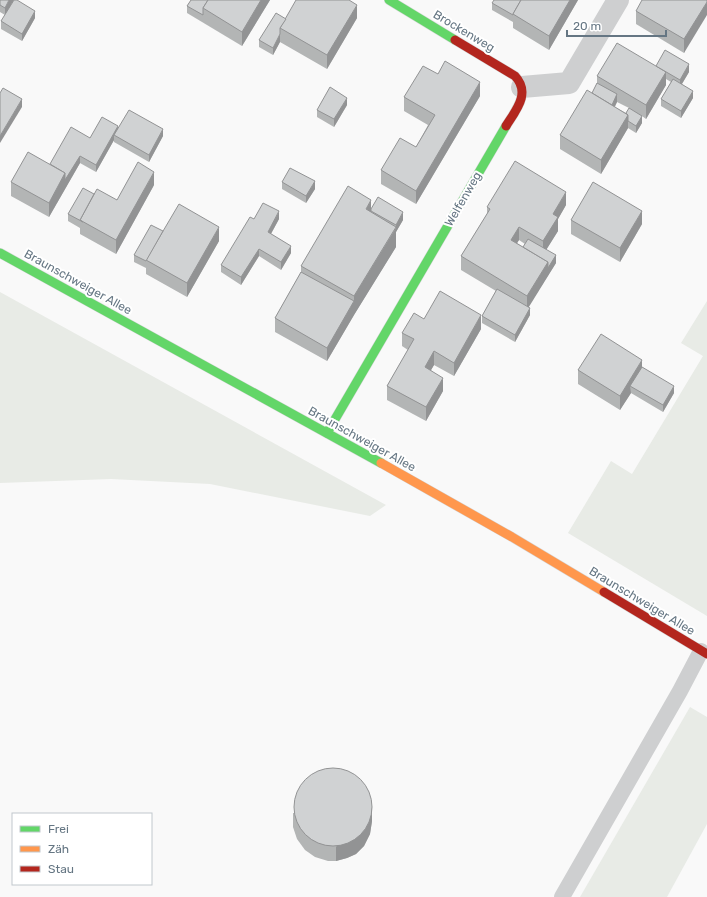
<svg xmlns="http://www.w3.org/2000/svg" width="707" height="897" font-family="Rubik,sans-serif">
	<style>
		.green { fill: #e8ebe6 }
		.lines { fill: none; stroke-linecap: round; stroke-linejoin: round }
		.fast-casing { stroke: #d5d6d7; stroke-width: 10 }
		.slow-casing { stroke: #d5d6d7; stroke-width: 10 }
		.jam-casing { stroke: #d5d6d7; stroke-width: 10 }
		.lane { stroke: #cecfd0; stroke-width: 16 }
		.street { stroke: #cecfd0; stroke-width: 22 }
		.fast { stroke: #63d668; stroke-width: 9 }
		.slow { stroke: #ff974d; stroke-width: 9 }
		.jam { stroke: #b3261e; stroke-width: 9 }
		.wall { fill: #b3b5b5; fill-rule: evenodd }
		.shaded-wall { fill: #929394 }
		.building { fill: #d0d2d3; stroke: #929394 }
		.labels { text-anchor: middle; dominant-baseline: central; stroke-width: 4; stroke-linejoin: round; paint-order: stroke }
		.street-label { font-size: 12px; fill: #657683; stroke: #fff }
	</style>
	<rect width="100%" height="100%" fill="#f9f9f9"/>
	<!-- green -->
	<g class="green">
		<path d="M 0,292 L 386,505 L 370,516 L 210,484 L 111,479 L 0,483 Z"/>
		<path d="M 707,301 L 707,616 L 568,533 L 611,461 L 632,474 L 703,356 L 681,343 Z"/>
		<path d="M 690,707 L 707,717 L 707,824 L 667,897 L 580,897 Z"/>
	</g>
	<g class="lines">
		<defs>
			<g id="fast">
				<path d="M 389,0 L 455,40"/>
				<path d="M 0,253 L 381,463"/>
				<path d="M 327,433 L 506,126"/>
			</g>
			<path id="slow" d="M 381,463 L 512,537 L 604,592"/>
			<g id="jam">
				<path d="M 455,40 L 515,76 C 531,93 516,110 506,126"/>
				<path d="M 604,592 L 707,654"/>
			</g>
		</defs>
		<!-- fast casing -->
		<use href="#fast" class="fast-casing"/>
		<!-- slow casing -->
		<use href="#slow" class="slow-casing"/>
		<!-- jam casing -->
		<use href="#jam" class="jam-casing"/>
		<!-- lane -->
		<path class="lane" d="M 562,897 L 680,691 L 701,651"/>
		<!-- street -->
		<path class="street" d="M 522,87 L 569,83 L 618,0"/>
		<!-- fast -->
		<use href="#fast" class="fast"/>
		<!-- slow -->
		<use href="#slow" class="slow"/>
		<!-- jam -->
		<use href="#jam" class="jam"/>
	</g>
	<!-- wall -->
	<g class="wall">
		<path d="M 0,0 L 35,18 L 22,41 L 1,29 L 1,21 L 5,15 L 0,12 Z"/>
		<path d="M 191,0 L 270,0 L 242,46 L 187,13 L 187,6 Z"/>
		<path d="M 578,0 L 549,50 L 513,28 L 513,22 L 492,10 L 492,3 Z"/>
		<path d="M 707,0 L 684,53 L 636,24 L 636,11 Z"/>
		<path d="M 357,18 L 327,69 L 280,42 L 273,55 L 259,47 L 259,40 L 286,19 Z"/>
		<path d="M 656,66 L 689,72 L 682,84 L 693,98 L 681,118 L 661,106 L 661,99 L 671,82 L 666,79 L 666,85 L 646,119 L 642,116 L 642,123 L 636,133 L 628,128 L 601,174 L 560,149 L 560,135 L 592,93 L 597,83 L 597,76 ZM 617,102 L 629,108 L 626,113 L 615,107 Z"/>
		<path d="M 438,74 L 480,96 L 416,204 L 381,184 L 381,170 L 416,147 L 428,125 L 404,111 L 404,97 Z"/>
		<path d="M 347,105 L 334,127 L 317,117 L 317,110 Z"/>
		<path d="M 118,129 L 163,136 L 149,162 L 114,142 L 114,140 L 96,172 L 80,163 L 49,217 L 11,196 L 11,182 L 50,164 L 90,138 Z"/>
		<path d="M 282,182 L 315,189 L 306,203 L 282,189 Z"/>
		<path d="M 154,185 L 116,254 L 80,234 L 80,228 L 68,221 L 68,214 L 94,194 L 117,200 Z"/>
		<path d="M 566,205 L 558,219 L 558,231 L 546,250 L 556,263 L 528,307 L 530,315 L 515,342 L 482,323 L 482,316 L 496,291 L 461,270 L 461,256 L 487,214 L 487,207 ZM 519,240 L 525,244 L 523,247 L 517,243 Z"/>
		<path d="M 371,209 L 403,220 L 396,232 L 396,247 L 354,315 L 327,361 L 275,332 L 275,318 L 301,272 L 301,266 Z"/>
		<path d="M 254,219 L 279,219 L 271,234 L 291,253 L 281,270 L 259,256 L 241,285 L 221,272 L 221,265 Z"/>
		<path d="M 571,220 L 642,224 L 620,262 L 571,234 Z"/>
		<path d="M 163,231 L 219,241 L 187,297 L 146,274 L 146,268 L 134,262 L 134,255 Z"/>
		<path d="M 424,319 L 481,329 L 454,376 L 434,365 L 431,370 L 443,391 L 426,421 L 387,400 L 387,386 L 408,350 L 402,346 L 402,333 Z"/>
		<path d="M 642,367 L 674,393 L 663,412 L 631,393 L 620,410 L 578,384 L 578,370 Z"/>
		<path d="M 293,813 L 372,821 L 370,834 L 364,846 L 356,854 L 347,858 L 336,861 L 328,861 L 315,857 L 305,850 L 297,839 L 293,827 Z"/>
	</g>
	<!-- shaded-wall -->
	<g class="shaded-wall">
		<path d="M 9,0 L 14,0 L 5,15 L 5,8 Z"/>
		<path d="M 261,0 L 270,0 L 242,46 L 242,32 Z"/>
		<path d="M 570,0 L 578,0 L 549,50 L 549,36 Z"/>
		<path d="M 707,2 L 707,15 L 684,53 L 684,39 Z"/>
		<path d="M 357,5 L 357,18 L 327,69 L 327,55 Z"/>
		<path d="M 35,11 L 35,18 L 22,41 L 22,34 Z"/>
		<path d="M 280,34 L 280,42 L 273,55 L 273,48 Z"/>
		<path d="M 689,64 L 689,72 L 680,87 L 680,80 Z"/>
		<path d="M 666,72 L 666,85 L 646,119 L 646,105 Z"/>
		<path d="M 480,82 L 480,96 L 416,204 L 416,191 Z"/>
		<path d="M 693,91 L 693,98 L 681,118 L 681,111 Z"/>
		<path d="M 617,94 L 617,102 L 609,117 L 609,110 Z"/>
		<path d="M 347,98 L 347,105 L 334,127 L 334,119 Z"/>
		<path d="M 22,99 L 22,107 L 0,143 L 0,136 Z"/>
		<path d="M 628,115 L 628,128 L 601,174 L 601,160 Z"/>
		<path d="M 642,116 L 642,123 L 636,133 L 636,126 Z"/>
		<path d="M 118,126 L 118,133 L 114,135 L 114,140 L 96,172 L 96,165 Z"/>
		<path d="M 163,129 L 163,136 L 149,162 L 149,155 Z"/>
		<path d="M 80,156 L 80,163 L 49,217 L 49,203 L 65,173 Z"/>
		<path d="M 154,172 L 154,185 L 116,254 L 116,240 Z"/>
		<path d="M 315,181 L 315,189 L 306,203 L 306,196 Z"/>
		<path d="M 566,192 L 566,205 L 558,219 L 558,231 L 543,255 L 543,241 L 553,214 Z"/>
		<path d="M 371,200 L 371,220 L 366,209 Z"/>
		<path d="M 279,211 L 279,219 L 268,239 L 268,232 Z"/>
		<path d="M 642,211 L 642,224 L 620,262 L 620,248 Z"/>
		<path d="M 403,212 L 403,220 L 396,232 L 396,247 L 354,315 L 354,296 L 396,228 L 396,225 Z"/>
		<path d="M 219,227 L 219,241 L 187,297 L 187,283 Z"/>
		<path d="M 519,227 L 519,240 L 511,253 L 511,240 Z"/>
		<path d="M 291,246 L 291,253 L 281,270 L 281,262 Z"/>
		<path d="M 259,249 L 259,256 L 241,285 L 241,277 Z"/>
		<path d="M 556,255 L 556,263 L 527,310 L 527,296 L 548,262 Z"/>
		<path d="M 354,301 L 354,315 L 327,361 L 327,348 Z"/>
		<path d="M 530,308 L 530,315 L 515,342 L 515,335 Z"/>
		<path d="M 481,315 L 481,329 L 454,376 L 454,363 Z"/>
		<path d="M 434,351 L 434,365 L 425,380 L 425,367 Z"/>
		<path d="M 642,360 L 642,374 L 630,386 L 631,393 L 620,410 L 620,396 Z"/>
		<path d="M 443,378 L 443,391 L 426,421 L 426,407 Z"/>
		<path d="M 674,386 L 674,393 L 663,412 L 663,405 Z"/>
		<path d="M 372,807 L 372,821 L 370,834 L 364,846 L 356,854 L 347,858 L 336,861 L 336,847 Z"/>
	</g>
	<!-- building -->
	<g class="building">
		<path d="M 0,0 L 9,0 L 5,8 L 0,5 Z"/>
		<path d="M 14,0 L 17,0 L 35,11 L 22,34 L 1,21 Z"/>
		<path d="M 191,0 L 208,0 L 203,8 L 203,15 L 187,6 Z"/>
		<path d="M 208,0 L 261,0 L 242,32 L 203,8 Z"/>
		<path d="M 296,0 L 349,0 L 357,5 L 327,55 L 280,28 Z"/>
		<path d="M 494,0 L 521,0 L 513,14 L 513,15 L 492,3 Z"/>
		<path d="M 521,0 L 570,0 L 549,36 L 513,14 Z"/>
		<path d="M 642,0 L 707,0 L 707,2 L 684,39 L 636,11 Z"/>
		<path d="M 276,13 L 286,19 L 280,28 L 280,34 L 273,48 L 259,40 Z"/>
		<path d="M 617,43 L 666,72 L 646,105 L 597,76 Z"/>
		<path d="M 665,50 L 689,64 L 680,80 L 656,66 Z"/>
		<path d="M 445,61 L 480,82 L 416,191 L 381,170 L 400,138 L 416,147 L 435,115 L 404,97 L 423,66 L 438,74 Z"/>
		<path d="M 673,79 L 693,91 L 681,111 L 661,99 Z"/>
		<path d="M 597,83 L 617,94 L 612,105 L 592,93 Z"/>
		<path d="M 330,87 L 347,98 L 334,119 L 317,110 Z"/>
		<path d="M 3,88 L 22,99 L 0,136 L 0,93 Z"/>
		<path d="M 587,90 L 628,115 L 601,160 L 560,135 Z"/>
		<path d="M 629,108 L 642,116 L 636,126 L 628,121 L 628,115 L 626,113 Z"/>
		<path d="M 129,110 L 163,129 L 149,155 L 114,135 Z"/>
		<path d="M 102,117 L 118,126 L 96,165 L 80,156 L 65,180 L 65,173 L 50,164 L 71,127 L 90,138 Z"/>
		<path d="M 28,152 L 65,173 L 49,203 L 11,182 Z"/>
		<path d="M 515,161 L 566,192 L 553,214 L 558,217 L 543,241 L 519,227 L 511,240 L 548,262 L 527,296 L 461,256 L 490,209 L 487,207 Z"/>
		<path d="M 138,162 L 154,172 L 116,240 L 80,220 L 97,189 L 117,200 Z"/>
		<path d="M 290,168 L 315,181 L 306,196 L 282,182 Z"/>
		<path d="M 593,182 L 642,211 L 620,248 L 571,220 Z"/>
		<path d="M 348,186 L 371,200 L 366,209 L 396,227 L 354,296 L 301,266 Z"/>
		<path d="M 83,188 L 94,194 L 80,220 L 83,222 L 68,214 Z"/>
		<path d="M 378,197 L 403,212 L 396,225 L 371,211 L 371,209 Z"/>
		<path d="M 263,203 L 279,211 L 268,232 L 291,246 L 281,262 L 259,249 L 241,277 L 221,265 L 250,217 L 254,219 Z"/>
		<path d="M 179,204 L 219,227 L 187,283 L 146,260 Z"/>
		<path d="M 151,225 L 163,231 L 146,261 L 134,255 Z"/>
		<path d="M 528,239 L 556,255 L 548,268 L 548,262 L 523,247 Z"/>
		<path d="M 301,272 L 354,301 L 327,348 L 275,318 Z"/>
		<path d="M 497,289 L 530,308 L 515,335 L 482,316 Z"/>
		<path d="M 440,291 L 481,315 L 454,363 L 434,351 L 425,367 L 443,378 L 426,407 L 387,386 L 414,339 L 402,333 L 414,313 L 424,319 Z"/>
		<path d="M 601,334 L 642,360 L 620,396 L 578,370 Z"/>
		<path d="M 642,367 L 674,386 L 663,405 L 630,386 Z"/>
		<circle cx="333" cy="807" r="39"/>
	</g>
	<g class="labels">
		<!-- street labels -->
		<g class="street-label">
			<text transform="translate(464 31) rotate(31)">Brockenweg</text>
			<text transform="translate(463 199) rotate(-60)">Welfenweg</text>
			<text transform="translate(78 282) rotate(29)">Braunschweiger Allee</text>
			<text transform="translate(362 439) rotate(29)">Braunschweiger Allee</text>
			<text transform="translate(642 601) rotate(31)">Braunschweiger Allee</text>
		</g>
	</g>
	<!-- legend -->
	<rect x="12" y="813" width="140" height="72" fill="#ffffff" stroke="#c1c8cd"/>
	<rect x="20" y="826" width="20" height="6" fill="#63d668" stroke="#c1c8cd"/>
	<text x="48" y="833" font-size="12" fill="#657683">Frei</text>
	<rect x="20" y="846" width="20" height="6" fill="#ff974d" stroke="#c1c8cd"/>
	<text x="48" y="853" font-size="12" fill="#657683">Zäh</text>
	<rect x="20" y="866" width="20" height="6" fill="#b3261e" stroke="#c1c8cd"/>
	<text x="48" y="873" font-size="12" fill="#657683">Stau</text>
	<!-- scale -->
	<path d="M567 30v6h99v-6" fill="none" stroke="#657683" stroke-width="2"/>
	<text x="573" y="30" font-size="12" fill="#657683" stroke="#ffffff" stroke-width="3" paint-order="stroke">20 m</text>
</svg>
